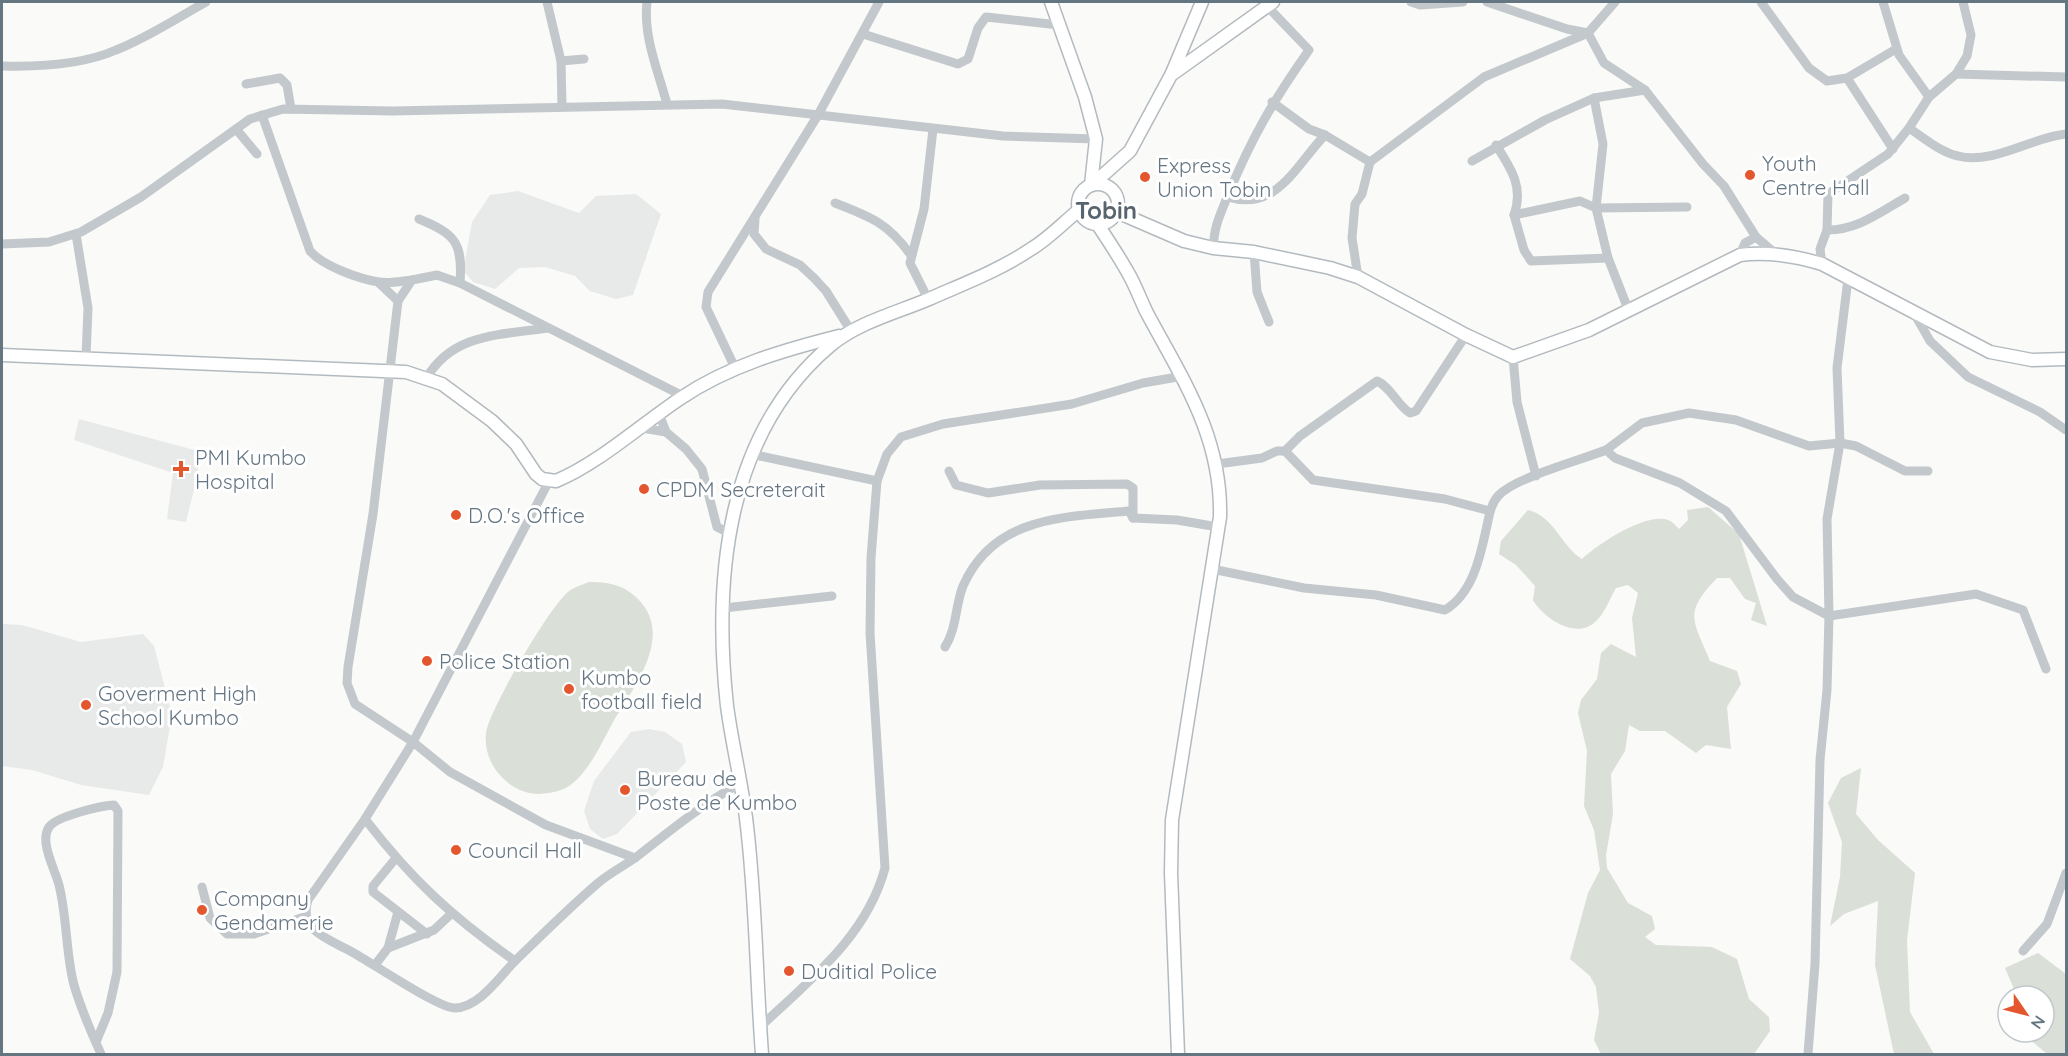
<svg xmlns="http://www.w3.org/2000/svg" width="2068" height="1056" font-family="Quicksand,sans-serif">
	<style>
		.built { fill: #e8e9e9 }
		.green { fill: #dadfd7 }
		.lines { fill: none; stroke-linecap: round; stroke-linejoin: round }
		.secondary-casing { stroke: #b3babf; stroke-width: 15 }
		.street { stroke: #c3c8cc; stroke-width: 9 }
		.secondary { stroke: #fff; stroke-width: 12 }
		.poi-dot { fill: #e4572e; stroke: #fff; stroke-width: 2 }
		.labels { text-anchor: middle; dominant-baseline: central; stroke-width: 6; stroke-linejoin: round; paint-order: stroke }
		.poi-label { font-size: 21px; fill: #657683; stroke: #fff; text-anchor: start }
		.quarter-label { font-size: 24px; font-weight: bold; fill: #57646e; stroke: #fff }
	</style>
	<rect width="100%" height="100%" fill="#fafaf8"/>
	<!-- built -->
	<g class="built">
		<path d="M 518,191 L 579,213 L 596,196 L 636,194 L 661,214 L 633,295 L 616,299 L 590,291 L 575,276 L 545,267 L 519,268 L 495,289 L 473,282 L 465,273 L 464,266 L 472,222 L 490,195 Z"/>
		<path d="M 79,419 L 198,451 L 198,474 L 186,522 L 167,519 L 173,473 L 74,440 Z"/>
		<path d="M 2,624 L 22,625 L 81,642 L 143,634 L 154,646 L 172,715 L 163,767 L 149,795 L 81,785 L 32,770 L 2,766 Z"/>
		<path d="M 649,729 L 665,732 L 682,744 L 686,762 L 617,834 L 603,839 L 590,829 L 584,811 L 594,781 L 631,732 Z"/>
	</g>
	<!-- green -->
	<g class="green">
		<path d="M 1708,507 L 1739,534 L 1767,626 L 1751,620 L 1756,603 L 1745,599 L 1730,578 L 1717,578 C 1683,614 1693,619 1710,661 L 1737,671 L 1741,684 L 1727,707 L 1731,749 L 1706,745 L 1696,753 L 1665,731 L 1640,731 L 1629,725 L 1625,751 L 1611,774 L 1613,814 L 1606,855 L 1607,868 L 1628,903 L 1652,916 L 1655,929 L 1645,937 L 1656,945 L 1712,947 L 1737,959 L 1749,999 L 1769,1017 L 1770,1031 L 1754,1054 L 1601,1054 L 1594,1040 L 1599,1013 L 1596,987 L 1590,976 L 1570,959 L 1588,893 L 1600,870 L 1594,830 L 1584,806 L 1587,751 L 1578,713 L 1581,700 L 1597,679 L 1601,653 L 1611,644 L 1636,657 L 1632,618 L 1638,593 L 1628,585 L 1616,588 C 1610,598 1605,613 1596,621 C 1577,641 1543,618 1533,600 L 1535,586 L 1516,565 L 1499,554 L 1501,541 L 1528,510 C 1555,517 1560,545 1582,559 C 1598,544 1646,512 1668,520 C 1672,521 1676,526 1679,529 L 1688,520 L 1687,510 Z"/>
		<path d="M 589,582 C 609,582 624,585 638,599 C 675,636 633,688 613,722 C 602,742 591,768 573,783 C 564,791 551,793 539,794 C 527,794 515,789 506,781 C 492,769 484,752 486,733 C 489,710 550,606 568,592 C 574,587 582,585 589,582 Z"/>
		<path d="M 1861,768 L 1856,814 L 1878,840 L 1915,873 L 1907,940 L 1910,1012 L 1934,1054 L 1894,1054 L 1875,965 L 1878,901 L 1844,914 L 1830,926 L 1840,877 L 1842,842 L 1828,803 L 1841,778 Z"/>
		<path d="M 2038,953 L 2066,974 L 2066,1054 L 2047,1054 L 2021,1032 L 2044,1032 L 2044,996 L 2017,996 L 2005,968 Z"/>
	</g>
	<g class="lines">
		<defs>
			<g id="secondary">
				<path d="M 1051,2 L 1085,97 L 1096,139 L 1091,185"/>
				<path d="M 1172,73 L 1202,2"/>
				<circle cx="1098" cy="204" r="20"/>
				<path d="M 1093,184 L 1130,151 L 1171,75 L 1273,2"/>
				<path d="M 1117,212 L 1184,241 L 1213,248 L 1254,252 L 1330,268 L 1358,277 L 1466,335 L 1513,357 L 1589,330 L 1740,255 C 1768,251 1795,256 1822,264 L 1990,352 L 2032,360 L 2066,359"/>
				<path d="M 1098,225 C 1108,240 1118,255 1127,271 C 1135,284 1140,299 1147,313 C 1183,380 1222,437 1220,517 L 1172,820 L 1171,873 L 1178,1054"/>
				<path d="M 2,355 L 406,372 L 442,384 L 492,421 L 516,444 L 536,474 L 542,479 L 556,481 C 598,464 643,423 681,398 C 728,366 784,350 839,336"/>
				<path d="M 762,1054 C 756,976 756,896 746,818 C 741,780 732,743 727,706 C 713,578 726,433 831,345 C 859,322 896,313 929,299 C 963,284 1000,270 1031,249 C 1048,239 1063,223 1079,210"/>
			</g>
		</defs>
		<!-- secondary casing -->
		<use href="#secondary" class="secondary-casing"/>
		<!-- street -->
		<g class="street">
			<path d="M 547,2 L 561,61"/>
			<path d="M 647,2 C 643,36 658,71 667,104"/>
			<path d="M 1411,2 L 1420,5 L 1463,2"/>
			<path d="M 1487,2 L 1567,29 L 1588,33 L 1604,63 L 1645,90 L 1703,164 L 1724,186 L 1756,237 L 1777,255"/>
			<path d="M 1761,2 L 1809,68 L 1827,81 L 1847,78 L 1896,49"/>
			<path d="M 1883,2 L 1899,55 L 1929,97"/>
			<path d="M 863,34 L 958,64 L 968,59 L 978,28 L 986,17 L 1059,25"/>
			<path d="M 2,66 C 38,67 82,65 116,50 C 147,38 177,18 206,2"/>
			<path d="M 1956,74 L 2066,77"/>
			<path d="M 1847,78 L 1893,149"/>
			<path d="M 246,84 L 280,78 L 287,85 L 291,109"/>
			<path d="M 1594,98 L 1603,144 L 1596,208 L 1687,207"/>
			<path d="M 1272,102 L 1309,129 L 1325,135 L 1370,162"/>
			<path d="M 562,106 L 561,61 L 584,59"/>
			<path d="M 262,115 L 310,251 C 323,266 359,279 379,282 C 389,284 402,281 412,280"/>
			<path d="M 1909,128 C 1924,138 1940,152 1958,156 C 1993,165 2032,137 2066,134"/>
			<path d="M 236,129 L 257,154"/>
			<path d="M 1496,145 C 1511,168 1524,187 1514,215 L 1580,201 L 1596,208 L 1608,258 L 1628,309"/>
			<path d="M 1472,161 L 1545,120 L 1594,98 L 1645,90"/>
			<path d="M 1228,197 C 1277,212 1296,165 1325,135"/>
			<path d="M 835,203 C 869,216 888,223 910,254"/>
			<path d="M 1514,215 L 1524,250 L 1531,261 L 1608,258"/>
			<path d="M 419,219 C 455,234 463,242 460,283"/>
			<path d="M 755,219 L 754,234 L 766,249 L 800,265 L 814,278 L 826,291 L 851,331"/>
			<path d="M 1827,230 C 1857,230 1879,213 1905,198"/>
			<path d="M 76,234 L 88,308 L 86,357"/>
			<path d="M 2,244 L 49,242 L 81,232 L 141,197 L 250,119 L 283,109 L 393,111 L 722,104 L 1003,136 L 1096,139"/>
			<path d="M 1213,248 C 1215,223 1219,218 1228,195 C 1252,137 1273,101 1309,50 L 1267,6"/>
			<path d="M 1254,252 L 1257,292 L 1269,322"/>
			<path d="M 1740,255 L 1745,243 L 1756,237"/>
			<path d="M 1822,264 L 1820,249 L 1827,230 L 1828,194 L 1888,154 L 1909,128 L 1929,97 L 1956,74 L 1967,56 L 1971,35 L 1963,2"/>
			<path d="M 1358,277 L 1352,238 L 1355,204 L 1362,194 L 1370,162 L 1484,77 L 1588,33 L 1615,2"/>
			<path d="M 379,283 L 398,301"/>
			<path d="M 928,299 L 910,263 L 924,209 L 933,129"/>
			<path d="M 1914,313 L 1930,341 L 1968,377 L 2040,412 L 2066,430"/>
			<path d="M 1513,357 L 1517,402 L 1536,476"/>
			<path d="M 736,370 L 706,307 L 708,292 L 818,115 L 879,2"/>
			<path d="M 426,379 C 452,333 501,335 548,328"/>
			<path d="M 659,414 L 666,432 L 686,449 L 702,469 L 717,527 L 729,533"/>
			<path d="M 642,428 L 666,432"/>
			<path d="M 1606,450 L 1642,423 L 1689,413 L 1736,420 L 1809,446 L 1840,443 L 1856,446 L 1905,471 L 1928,471"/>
			<path d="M 1285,451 L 1313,480 L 1445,499 L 1490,511"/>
			<path d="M 751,454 L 877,481"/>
			<path d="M 1217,464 L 1262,458 L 1277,451 L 1285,451 L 1300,436 L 1377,381 C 1391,387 1397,405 1410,413 L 1416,411 L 1466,335"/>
			<path d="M 949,471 L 956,485 L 988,493 L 1040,485 L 1127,484 L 1133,488 L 1133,518"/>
			<path d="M 549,481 L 413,742 L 365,819 L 308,900 C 298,931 329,939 352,952 C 372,963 438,1008 455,1008 C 481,1007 501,974 518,958 C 544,933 570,907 598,883 C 611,872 626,865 639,855 C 672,829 703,804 739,784"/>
			<path d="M 1133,518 L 1177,520 L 1218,527"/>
			<path d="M 1212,569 L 1304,588 L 1376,595 L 1445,610 C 1472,594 1480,558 1486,530 C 1489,518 1490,504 1499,495 C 1517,477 1581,460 1606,450 L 1615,458 L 1680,483 L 1726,511 L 1777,579 L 1793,597 L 1829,616 L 1976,594 L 2023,610 L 2046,669"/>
			<path d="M 724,608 L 832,596"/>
			<path d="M 945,647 C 957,628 955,606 963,586 C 994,516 1064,517 1129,511 L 1133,518"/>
			<path d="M 365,819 C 412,880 452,917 515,961"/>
			<path d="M 396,858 L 373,886 L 373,892 L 427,934"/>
			<path d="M 635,858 L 546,825 L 450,772 L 413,742 L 355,704 L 347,683 L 348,667 L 373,514 L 398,301 L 412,280 L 437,275 L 460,283 L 683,396"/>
			<path d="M 202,887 L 210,918 L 227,934 L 254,934 L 304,917"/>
			<path d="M 388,948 L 398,912"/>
			<path d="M 2023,951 L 2047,924 L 2066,873"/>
			<path d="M 375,965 L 388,948 L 434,930 L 451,914"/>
			<path d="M 760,1027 C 810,980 867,936 885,868 L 870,633 L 871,558 L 877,481 L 887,454 L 901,437 L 943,424 L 1072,404 L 1143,383 L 1183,376"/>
			<path d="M 96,1042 L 108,1013 L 117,972 L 118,811 L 114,805 C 100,806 57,816 49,827 C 39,842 55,869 59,885 C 67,916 66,956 74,985 C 81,1009 91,1032 101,1054"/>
			<path d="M 1808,1054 L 1815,964 L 1820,760 L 1827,690 L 1829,616 L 1827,519 L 1840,443 L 1837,368 L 1848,279"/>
		</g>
		<!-- secondary -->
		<use href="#secondary" class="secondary"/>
	</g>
	<!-- markers -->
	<g class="poi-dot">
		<circle cx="1750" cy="175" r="6"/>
		<circle cx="1145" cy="177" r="6"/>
		<path d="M178 460h6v6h6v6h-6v6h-6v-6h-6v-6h6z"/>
		<circle cx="644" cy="489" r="6"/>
		<circle cx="456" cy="515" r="6"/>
		<circle cx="427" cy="661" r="6"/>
		<circle cx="569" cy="689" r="6"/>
		<circle cx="86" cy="705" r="6"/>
		<circle cx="625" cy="790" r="6"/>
		<circle cx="456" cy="850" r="6"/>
		<circle cx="202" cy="910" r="6"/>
		<circle cx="789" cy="971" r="6"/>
	</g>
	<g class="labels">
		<!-- poi labels -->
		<g class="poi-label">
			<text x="1762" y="163">Youth<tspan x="1762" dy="24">Centre Hall</tspan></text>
			<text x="1157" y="165">Express<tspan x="1157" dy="24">Union Tobin</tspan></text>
			<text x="195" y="457">PMI Kumbo<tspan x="195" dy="24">Hospital</tspan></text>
			<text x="656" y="489">CPDM Secreterait</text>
			<text x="468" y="515">D.O.'s Office</text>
			<text x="439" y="661">Police Station</text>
			<text x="581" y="677">Kumbo<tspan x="581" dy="24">football field</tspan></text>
			<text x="98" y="693">Goverment High<tspan x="98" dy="24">School Kumbo</tspan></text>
			<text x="637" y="778">Bureau de<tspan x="637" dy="24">Poste de Kumbo</tspan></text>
			<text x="468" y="850">Council Hall</text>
			<text x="214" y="898">Company<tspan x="214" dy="24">Gendamerie</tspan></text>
			<text x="801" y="971">Duditial Police</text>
		</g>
		<!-- quarter labels -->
		<g class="quarter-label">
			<text x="1106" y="210">Tobin</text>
		</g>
	</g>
	<!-- border -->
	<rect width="2068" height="1056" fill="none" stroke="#657683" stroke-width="6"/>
	<!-- north arrow -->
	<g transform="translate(2026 1014) rotate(125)"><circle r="28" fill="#ffffff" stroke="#c1c8cd" stroke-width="1.5"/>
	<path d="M0-4.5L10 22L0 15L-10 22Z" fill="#e4572e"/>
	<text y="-9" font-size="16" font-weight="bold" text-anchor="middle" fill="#657683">N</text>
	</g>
</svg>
